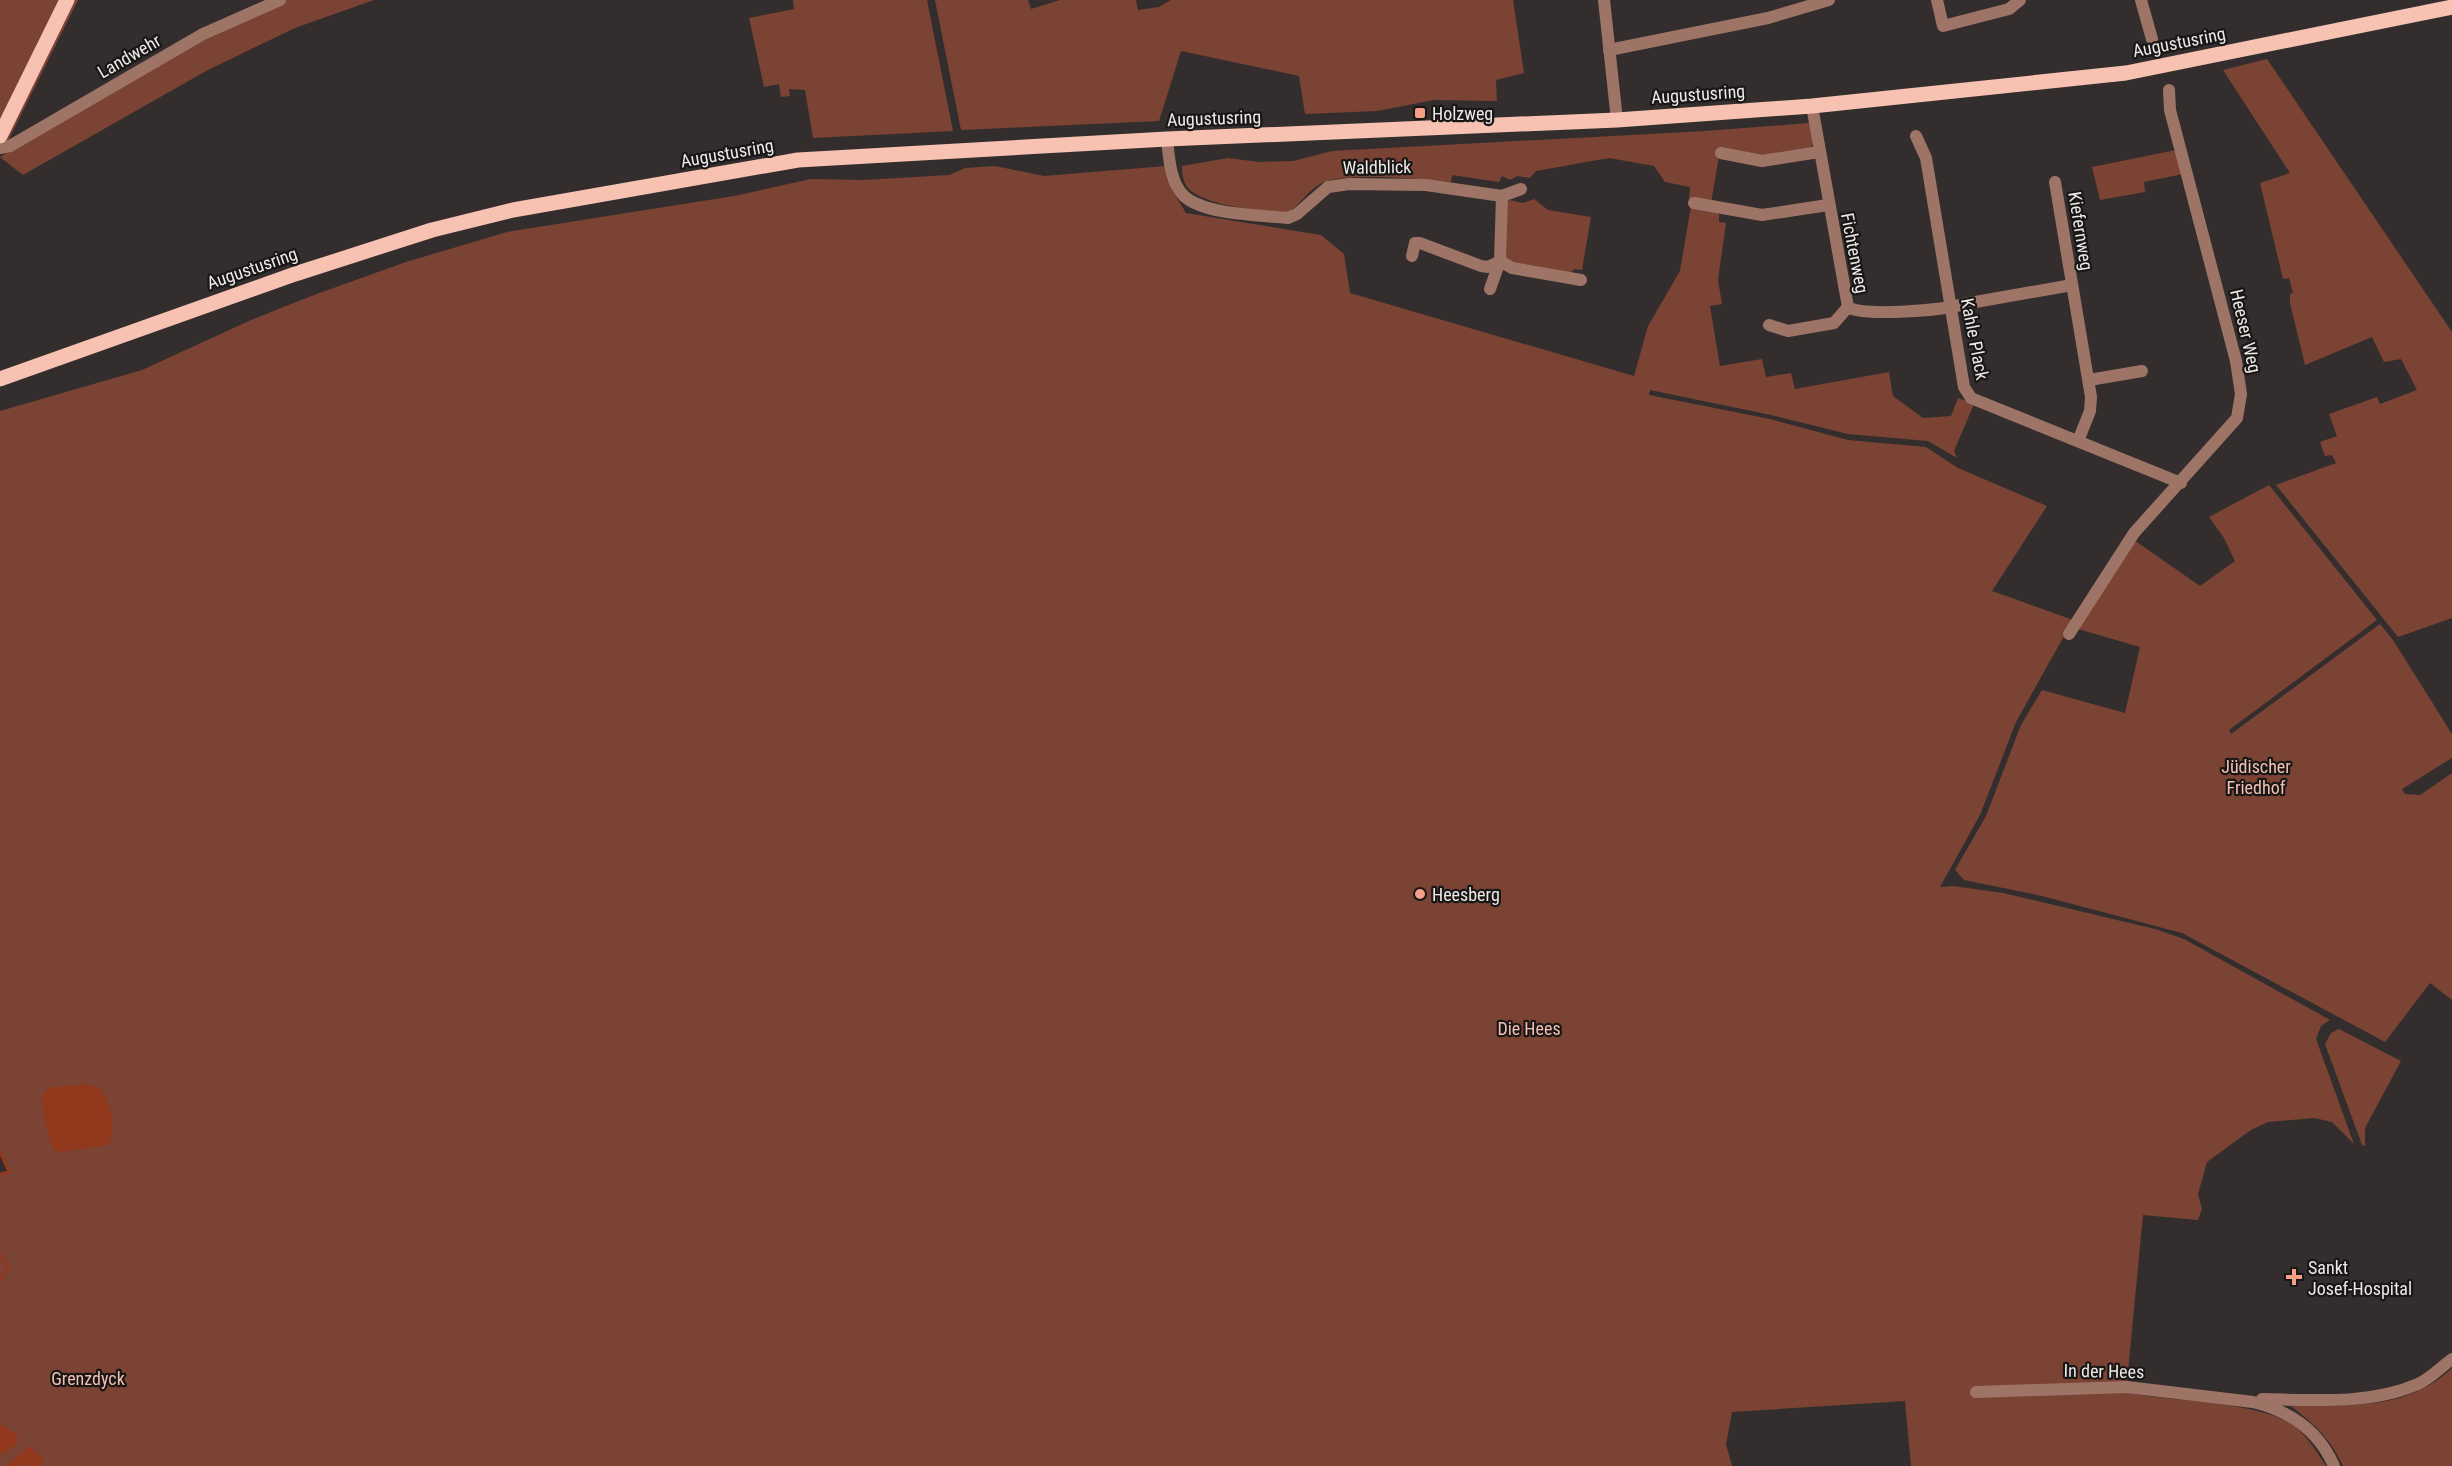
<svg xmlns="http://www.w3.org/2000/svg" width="2452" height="1466" font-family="'Roboto Condensed',sans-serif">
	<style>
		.green { fill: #7b4333 }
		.water { fill: #91381d }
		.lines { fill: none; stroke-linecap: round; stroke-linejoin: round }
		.stream { stroke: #91381d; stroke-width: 3 }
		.minor { stroke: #9e7467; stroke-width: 12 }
		.major { stroke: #f7c2b2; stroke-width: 15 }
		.poi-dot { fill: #f49f86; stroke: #191716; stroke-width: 2 }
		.labels { text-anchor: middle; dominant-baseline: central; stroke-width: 4.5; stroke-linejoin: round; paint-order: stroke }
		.street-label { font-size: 18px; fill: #ece9e8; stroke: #191716 }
		.poi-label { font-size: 18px; fill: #ece9e8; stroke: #191716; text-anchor: start }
		.park-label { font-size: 18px; fill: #f3c0b1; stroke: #191716 }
	</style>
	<rect width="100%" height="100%" fill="#332e2d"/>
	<!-- green -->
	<g class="green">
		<path d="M 0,0 L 62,0 L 0,127 Z"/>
		<path d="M 71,0 L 78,0 L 7,143 L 1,145 Z"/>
		<path d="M 286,0 L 374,0 L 295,28 L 206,71 L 23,175 L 0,157 L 208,35 Z"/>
		<path d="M 793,0 L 927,0 L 953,131 L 813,138 L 805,90 L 789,89 L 790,96 L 781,97 L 779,84 L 764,87 L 749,18 L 794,9 Z"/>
		<path d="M 935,0 L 1028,0 L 1031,9 L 1060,0 L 1136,0 L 1138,10 L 1159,7 L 1171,0 L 1513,0 L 1524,73 L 1496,80 L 1497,101 L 1434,100 L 1377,111 L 1305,114 L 1299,76 L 1181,51 L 1159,121 L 961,130 Z"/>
		<path d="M 2267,59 L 2452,332 L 2452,618 L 2398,637 L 2276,485 L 2336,463 L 2332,455 L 2325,456 L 2320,442 L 2337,436 L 2329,414 L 2377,397 L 2380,404 L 2417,390 L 2401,359 L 2384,362 L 2372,337 L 2305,365 L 2290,303 L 2290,294 L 2293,293 L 2289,278 L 2283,279 L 2260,183 L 2290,173 L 2223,70 Z"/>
		<path d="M 1809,123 L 1814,141 L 1811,148 L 1770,157 L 1720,150 L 1711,203 L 1689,199 L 1690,187 L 1665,182 L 1654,166 L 1609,158 L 1536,171 L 1530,178 L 1517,176 L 1510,180 L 1502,176 L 1499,182 L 1452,175 L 1451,182 C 1423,180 1344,171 1320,184 C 1308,191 1300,204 1289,212 C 1265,212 1204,206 1188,188 C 1183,182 1182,174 1182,166 L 1228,158 L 1259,162 L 1293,161 L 1332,151 L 1705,131 Z"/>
		<path d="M 2176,150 L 2183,174 L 2144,182 L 2145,192 L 2100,200 L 2092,167 Z"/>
		<path d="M 995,166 L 1044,176 L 1166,166 L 1172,190 L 1186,213 L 1321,235 L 1344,254 L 1350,293 L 1634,376 L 1648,326 L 1680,271 L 1691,206 L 1719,213 L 1719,222 L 1726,223 L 1718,280 L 1722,304 L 1710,306 L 1720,366 L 1762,359 L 1766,377 L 1791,373 L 1795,389 L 1889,372 L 1893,396 L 1923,418 L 1951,416 L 1958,398 L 1974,404 L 1954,451 L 1957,458 L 1928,441 L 1848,434 L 1771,415 L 1650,390 L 1649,395 L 1770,419 L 1848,440 L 1926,447 L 1958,468 L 2047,506 L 1992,591 L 2073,620 L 2016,722 L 1980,815 L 1940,887 L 1953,886 L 2003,893 L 2155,929 L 2184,939 L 2330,1020 L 2321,1026 L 2316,1039 L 2354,1144 L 2332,1122 L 2314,1118 L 2268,1122 L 2251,1130 L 2207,1162 L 2198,1194 L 2202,1209 L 2198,1220 L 2143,1215 L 2126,1392 C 2168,1402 2262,1401 2294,1426 C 2307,1436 2317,1452 2326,1466 L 1911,1466 L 1905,1401 L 1732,1412 L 1726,1444 L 1732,1466 L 0,1466 L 0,1174 L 8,1172 L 0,1154 L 0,411 L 142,370 L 251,320 L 314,295 L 406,262 L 507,232 L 734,196 L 811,179 L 863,180 L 949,175 L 965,168 Z"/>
		<path d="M 1534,199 L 1548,210 L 1591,217 L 1582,270 L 1574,269 L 1570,274 L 1514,264 L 1506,260 L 1506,203 L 1509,200 L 1523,203 Z"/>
		<path d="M 2269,485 L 2377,620 L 2229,730 L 2231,734 L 2380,624 L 2393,640 L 2452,734 L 2452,758 L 2402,789 L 2405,794 L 2420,795 L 2452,773 L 2452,1000 L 2430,983 L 2385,1042 L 2182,933 L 2042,896 L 1964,880 L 1955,870 L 1986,816 L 2021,725 L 2042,690 L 2125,713 L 2140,647 L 2078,629 L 2134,540 L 2200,586 L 2235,561 L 2224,538 L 2209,517 Z"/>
		<path d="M 2339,1029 L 2401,1061 L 2365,1128 L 2365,1146 L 2362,1145 L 2325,1044 L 2331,1033 Z"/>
		<path d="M 2452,1368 L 2452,1466 L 2343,1466 C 2331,1439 2314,1424 2291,1406 C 2347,1406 2409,1410 2452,1368 Z"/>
	</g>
	<!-- water -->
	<g class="water">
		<path d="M 85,1084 L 101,1088 C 110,1106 117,1126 109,1145 L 60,1152 L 53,1149 L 45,1124 L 42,1096 L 48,1088 Z"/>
		<path d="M 0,1425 L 7,1427 L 18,1437 L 16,1445 L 0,1455 Z"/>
		<path d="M 29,1446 L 43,1458 L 43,1463 L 40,1466 L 6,1466 Z"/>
	</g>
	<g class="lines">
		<!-- stream -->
		<g class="stream">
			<path d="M 0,1152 L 9,1172 L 0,1174"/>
			<path d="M 0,1254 L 8,1268 L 0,1280"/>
		</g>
		<!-- minor -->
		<g class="minor">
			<path d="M 1604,0 L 1617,120"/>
			<path d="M 1937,0 L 1943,26 L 2009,9 L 2020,0"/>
			<path d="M 2141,0 L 2152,39"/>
			<path d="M 1609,50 L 1768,18 L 1829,0"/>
			<path d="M 1812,106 L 1848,307 C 1863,317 1946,310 1964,304 L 2072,285"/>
			<path d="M 1916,136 L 1926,158 L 1964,387 L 1971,398 L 2181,483"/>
			<path d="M 1167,139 C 1169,157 1170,183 1184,196 C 1204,215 1261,215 1288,218 L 1297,214 L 1328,187 L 1349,184 L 1426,185 L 1502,196 L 1500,261 L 1488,267 L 1481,266 L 1420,243 L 1415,243 L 1412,256"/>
			<path d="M 0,148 L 10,146 L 203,34 L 280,0"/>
			<path d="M 1721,153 L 1762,161 L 1819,152"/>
			<path d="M 2055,182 L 2091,397 L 2090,411 L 2078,441"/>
			<path d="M 1502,196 L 1521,189"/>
			<path d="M 1694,203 L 1762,215 L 1828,205"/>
			<path d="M 1490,289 L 1500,261 L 1512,268 L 1581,280"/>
			<path d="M 1769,325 L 1788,331 L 1834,323 L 1848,307"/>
			<path d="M 2089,380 L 2142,371"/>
			<path d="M 2069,634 L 2134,533 L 2237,418 L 2241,394 L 2236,361 L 2170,110 L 2169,90"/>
			<path d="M 1976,1392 L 2127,1387 L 2253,1402 C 2290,1411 2319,1431 2334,1466"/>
			<path d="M 2262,1399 C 2313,1400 2370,1405 2418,1384 C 2430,1379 2441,1367 2452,1359"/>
		</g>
		<!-- major -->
		<g class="major">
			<path d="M 0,136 L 67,0"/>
			<path d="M 0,379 L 295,274 L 432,230 L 513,210 L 798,160 L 1167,139 L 1617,120 L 1812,106 L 2126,73 L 2452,7"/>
		</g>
	</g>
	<!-- markers -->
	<g class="poi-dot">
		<rect x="1414" y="107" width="12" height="12" rx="3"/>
		<circle cx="1420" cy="894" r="6"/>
		<path d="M2291 1268h6v6h6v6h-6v6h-6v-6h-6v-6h6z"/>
	</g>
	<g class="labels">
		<!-- street labels -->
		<g class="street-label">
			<text transform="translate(2179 42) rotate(-11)">Augustusring</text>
			<text transform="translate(129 56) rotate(-30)">Landwehr</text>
			<text transform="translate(1698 94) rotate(-4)">Augustusring</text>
			<text transform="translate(1214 118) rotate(-2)">Augustusring</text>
			<text transform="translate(727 153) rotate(-10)">Augustusring</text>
			<text transform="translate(1377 167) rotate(-1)">Waldblick</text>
			<text transform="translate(2081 231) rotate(81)">Kiefernweg</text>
			<text transform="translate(1855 253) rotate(79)">Fichtenweg</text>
			<text transform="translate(252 268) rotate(-19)">Augustusring</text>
			<text transform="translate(2246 331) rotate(77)">Heeser Weg</text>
			<text transform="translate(1975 339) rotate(79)">Kahle Plack</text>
			<text transform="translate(2104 1371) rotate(1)">In der Hees</text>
		</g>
		<!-- poi labels -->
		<g class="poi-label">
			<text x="1432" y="113">Holzweg</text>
			<text x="1432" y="894">Heesberg</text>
			<text x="2308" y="1267">Sankt<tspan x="2308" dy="21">Josef-Hospital</tspan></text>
		</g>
		<!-- park labels -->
		<g class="park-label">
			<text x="2256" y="766">Jüdischer<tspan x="2256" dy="21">Friedhof</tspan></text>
			<text x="1529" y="1028">Die Hees</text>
			<text x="88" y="1378">Grenzdyck</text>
		</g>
	</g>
</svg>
